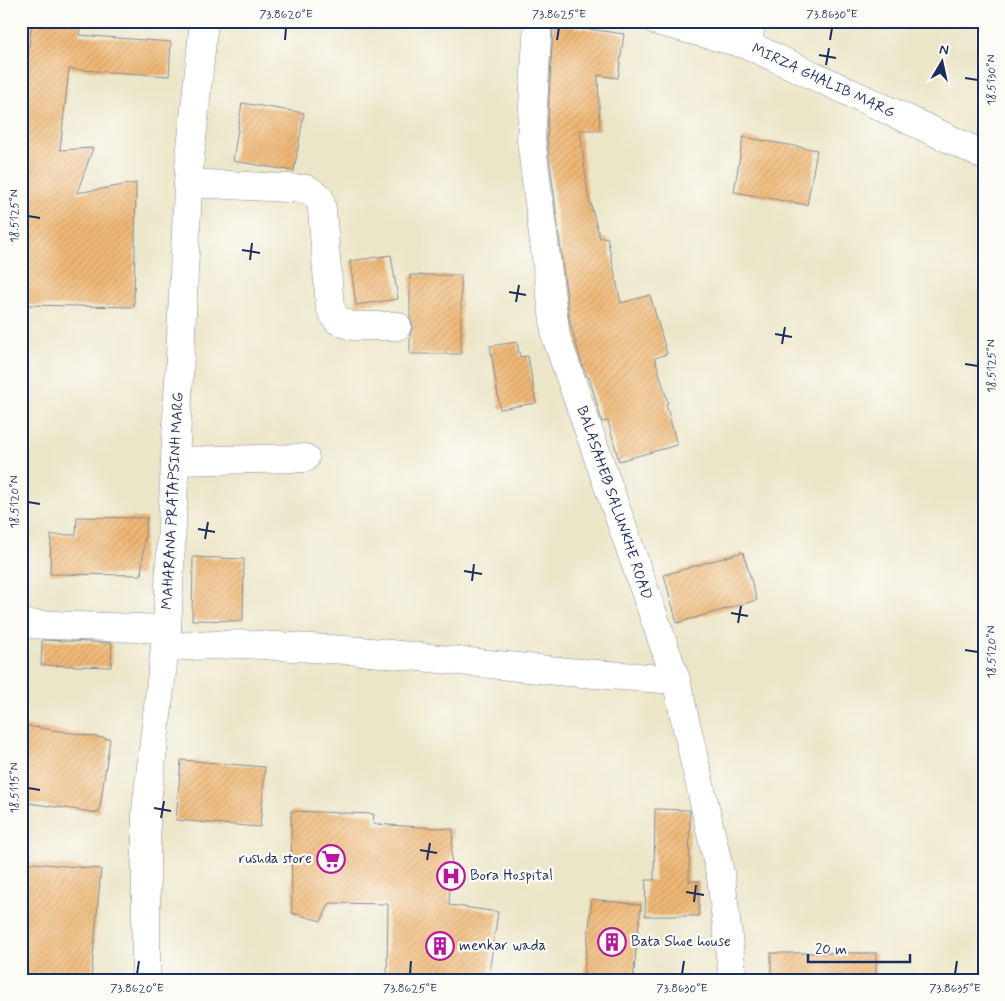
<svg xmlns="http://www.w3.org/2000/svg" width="1005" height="1001" font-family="Mynerve,sans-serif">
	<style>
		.building { fill: url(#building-hatch) }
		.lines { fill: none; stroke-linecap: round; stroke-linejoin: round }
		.minor-casing { stroke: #848a94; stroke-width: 29 }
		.tertiary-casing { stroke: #848a94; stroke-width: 29 }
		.minor { stroke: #fff; stroke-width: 28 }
		.tertiary { stroke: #fff; stroke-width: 28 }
		.ticks { fill: none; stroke: #1b2f5e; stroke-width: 2 }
		.labels { text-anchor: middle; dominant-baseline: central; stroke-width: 4.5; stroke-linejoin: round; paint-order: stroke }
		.street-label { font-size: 15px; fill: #1b2f5e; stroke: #fdfcf7 }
		.poi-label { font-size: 15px; fill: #1b2f5e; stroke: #fdfcf7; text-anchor: start }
		.neatline { fill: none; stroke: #1b2f5e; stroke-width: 2 }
		.ticks-label { font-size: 12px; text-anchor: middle; fill: #1b2f5e }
	</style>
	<defs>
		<pattern id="building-hatch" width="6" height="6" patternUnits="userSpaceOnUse" patternTransform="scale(1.25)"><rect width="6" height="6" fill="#efb774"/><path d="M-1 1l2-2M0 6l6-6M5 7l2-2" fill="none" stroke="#cc9e67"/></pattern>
	</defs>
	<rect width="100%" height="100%" fill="#fdfcf7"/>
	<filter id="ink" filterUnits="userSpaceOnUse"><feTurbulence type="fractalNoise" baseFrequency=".02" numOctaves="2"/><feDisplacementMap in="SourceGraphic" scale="10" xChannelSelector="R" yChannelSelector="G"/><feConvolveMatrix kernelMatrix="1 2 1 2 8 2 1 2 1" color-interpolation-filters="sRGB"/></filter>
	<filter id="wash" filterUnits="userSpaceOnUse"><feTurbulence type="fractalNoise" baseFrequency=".0096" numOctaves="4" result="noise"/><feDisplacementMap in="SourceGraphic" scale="20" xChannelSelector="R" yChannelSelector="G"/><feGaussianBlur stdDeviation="1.12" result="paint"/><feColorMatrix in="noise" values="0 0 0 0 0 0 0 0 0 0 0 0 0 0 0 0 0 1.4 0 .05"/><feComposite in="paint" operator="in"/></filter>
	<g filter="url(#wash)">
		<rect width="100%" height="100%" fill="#ece6c9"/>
		<g id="blocks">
			<!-- building -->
			<g class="building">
				<path d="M 32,21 L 80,21 L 79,35 L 171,42 L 169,76 L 69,69 L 60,150 L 93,148 L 77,193 L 136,183 L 134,307 L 21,305 L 21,116 Z"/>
				<path d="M 553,24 L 624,34 L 618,78 L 598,75 L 600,130 L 580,130 L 588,195 L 600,238 L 607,237 L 621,303 L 650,295 L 667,354 L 655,358 L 668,403 L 666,404 L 677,445 L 619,461 L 608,421 L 602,422 L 589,377 L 587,377 L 581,361 L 570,323 L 547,139 Z"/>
				<path d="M 242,103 L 304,113 L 294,171 L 233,161 Z"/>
				<path d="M 743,137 L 817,150 L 807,205 L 734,192 Z"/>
				<path d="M 391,255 L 398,299 L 356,305 L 350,261 Z"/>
				<path d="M 410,275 L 461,275 L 461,354 L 410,354 L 410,334 L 413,326 L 410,318 Z"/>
				<path d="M 517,342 L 520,357 L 528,356 L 536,403 L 500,409 L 490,346 Z"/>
				<path d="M 77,517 L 147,518 L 141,575 L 50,574 L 51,535 L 76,535 Z"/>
				<path d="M 743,552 L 757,600 L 677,623 L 664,575 Z"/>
				<path d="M 193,557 L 244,559 L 243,621 L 192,620 Z"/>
				<path d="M 42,640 L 112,643 L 111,667 L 41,665 Z"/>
				<path d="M 21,725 L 110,739 L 99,813 L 21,802 Z"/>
				<path d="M 181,760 L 265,767 L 260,827 L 176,820 Z"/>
				<path d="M 655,809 L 690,810 L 689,881 L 699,881 L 699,916 L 645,916 L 646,880 L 654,880 Z"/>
				<path d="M 291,811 L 374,814 L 373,824 L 453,829 L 449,905 L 498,912 L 488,980 L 387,980 L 388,904 L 330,903 L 321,921 L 292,913 Z"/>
				<path d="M 21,862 L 101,869 L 91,980 L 21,980 Z"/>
				<path d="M 592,899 L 641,905 L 633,980 L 583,980 Z"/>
				<rect x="771" y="953" width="105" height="27"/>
			</g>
		</g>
	</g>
	<g filter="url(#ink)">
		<use href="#blocks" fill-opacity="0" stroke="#848a94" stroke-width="1"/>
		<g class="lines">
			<defs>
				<g id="minor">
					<path d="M 538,21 L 531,140 L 556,337 L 676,680 L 721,877 L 733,980"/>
					<path d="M 748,45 L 751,21"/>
					<path d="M 188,183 L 307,189 L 319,197 L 322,209 L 330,307 L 337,320 L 352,326 L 397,326"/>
					<path d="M 175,461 L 305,458"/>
					<path d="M 21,624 L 167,629"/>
					<path d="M 165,647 L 243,644 L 361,651 L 568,672 L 676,680"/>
				</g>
				<g id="tertiary">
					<path d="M 657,21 L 748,45 L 984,155"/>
					<path d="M 146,980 L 146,810 L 167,629 L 189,168 L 204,21"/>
				</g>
			</defs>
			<!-- minor casing -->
			<use href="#minor" class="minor-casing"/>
			<!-- tertiary casing -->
			<use href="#tertiary" class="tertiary-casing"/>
			<!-- minor -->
			<use href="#minor" class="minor"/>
			<!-- tertiary -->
			<use href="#tertiary" class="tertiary"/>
		</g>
	</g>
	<!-- ticks -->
	<path class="ticks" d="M 285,40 L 286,28M 557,40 L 559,28M 830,40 L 832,28M 819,55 L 836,58M 826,65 L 829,48M 965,78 L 978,80M 28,216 L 40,218M 242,250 L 260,253M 250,260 L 252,243M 509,292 L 526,295M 516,302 L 519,285M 775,334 L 792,337M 782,344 L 785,327M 965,364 L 978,366M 28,502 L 40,504M 198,529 L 215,532M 205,539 L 208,522M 464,571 L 482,574M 472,581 L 474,564M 731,613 L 748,616M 738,623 L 741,606M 965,650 L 978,652M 28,788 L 40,790M 154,808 L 171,811M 161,818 L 164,801M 420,850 L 437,853M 427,860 L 430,843M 686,892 L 704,895M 694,902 L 696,885M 137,974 L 139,961M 410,974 L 411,961M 682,974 L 684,961M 955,974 L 957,961"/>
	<!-- icons -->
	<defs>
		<symbol id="supermarket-ring" viewBox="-11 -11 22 22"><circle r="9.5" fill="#fdfcf7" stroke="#b5179e" stroke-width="1.5"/><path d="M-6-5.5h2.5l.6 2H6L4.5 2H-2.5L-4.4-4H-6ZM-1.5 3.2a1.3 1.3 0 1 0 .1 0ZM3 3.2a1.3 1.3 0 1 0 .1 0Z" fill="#b5179e"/></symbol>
		<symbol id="hospital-ring" viewBox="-11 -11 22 22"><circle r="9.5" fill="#fdfcf7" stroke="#b5179e" stroke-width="1.5"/><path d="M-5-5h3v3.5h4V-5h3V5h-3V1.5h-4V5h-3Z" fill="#b5179e"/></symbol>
		<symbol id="building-ring" viewBox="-11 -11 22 22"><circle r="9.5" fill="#fdfcf7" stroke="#b5179e" stroke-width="1.5"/><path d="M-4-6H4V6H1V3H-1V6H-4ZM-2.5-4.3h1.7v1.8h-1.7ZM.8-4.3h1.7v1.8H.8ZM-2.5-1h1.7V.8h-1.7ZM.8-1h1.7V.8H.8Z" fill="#b5179e"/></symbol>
	</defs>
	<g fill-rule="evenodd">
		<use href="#supermarket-ring" x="315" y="843" width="32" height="32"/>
		<use href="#hospital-ring" x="435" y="860" width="32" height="32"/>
		<use href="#building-ring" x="596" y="926" width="32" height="32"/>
		<use href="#building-ring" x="424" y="930" width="32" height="32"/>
	</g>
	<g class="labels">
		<!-- street labels -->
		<g class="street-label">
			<text transform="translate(823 81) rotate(25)">MIRZA GHALIB MARG</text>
			<text transform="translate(173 501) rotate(-87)">MAHARANA PRATAPSINH MARG</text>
			<text transform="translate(614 503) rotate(71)">BALASAHEB SALUNKHE ROAD</text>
		</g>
		<!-- poi labels -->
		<g class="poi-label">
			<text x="312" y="859" text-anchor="end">rushda store</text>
			<text x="470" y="876">Bora Hospital</text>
			<text x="631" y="942">Bata Shoe house</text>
			<text x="459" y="946">menkar wada</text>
		</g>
	</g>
	<!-- margin -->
	<rect width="1005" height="1001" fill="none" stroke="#fdfcf7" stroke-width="55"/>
	<!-- north arrow -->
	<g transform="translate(942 62) rotate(9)" stroke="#fdfcf7" stroke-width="4" paint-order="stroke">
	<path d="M0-4L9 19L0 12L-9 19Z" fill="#1b2f5e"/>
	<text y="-8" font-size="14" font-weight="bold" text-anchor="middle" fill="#1b2f5e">N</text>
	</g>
	<!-- scale -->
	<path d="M808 954v8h102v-8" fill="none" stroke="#1b2f5e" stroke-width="2.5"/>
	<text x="815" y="954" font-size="15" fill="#1b2f5e" stroke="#fdfcf7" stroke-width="4" paint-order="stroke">20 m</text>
	<rect x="28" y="28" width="950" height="946" class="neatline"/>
	<g class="ticks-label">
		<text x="286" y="18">73.8620°E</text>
		<text x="559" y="18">73.8625°E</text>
		<text x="832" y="18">73.8630°E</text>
		<text transform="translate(991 80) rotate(-90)" y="4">18.5130°N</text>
		<text transform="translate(14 216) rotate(-90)" y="4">18.5125°N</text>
		<text transform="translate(991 366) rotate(-90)" y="4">18.5125°N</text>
		<text transform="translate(14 502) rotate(-90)" y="4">18.5120°N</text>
		<text transform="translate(991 652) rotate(-90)" y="4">18.5120°N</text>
		<text transform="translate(14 788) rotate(-90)" y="4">18.5115°N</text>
		<text x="137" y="992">73.8620°E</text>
		<text x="410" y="992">73.8625°E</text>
		<text x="682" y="992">73.8630°E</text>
		<text x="955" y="992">73.8635°E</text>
	</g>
</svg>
